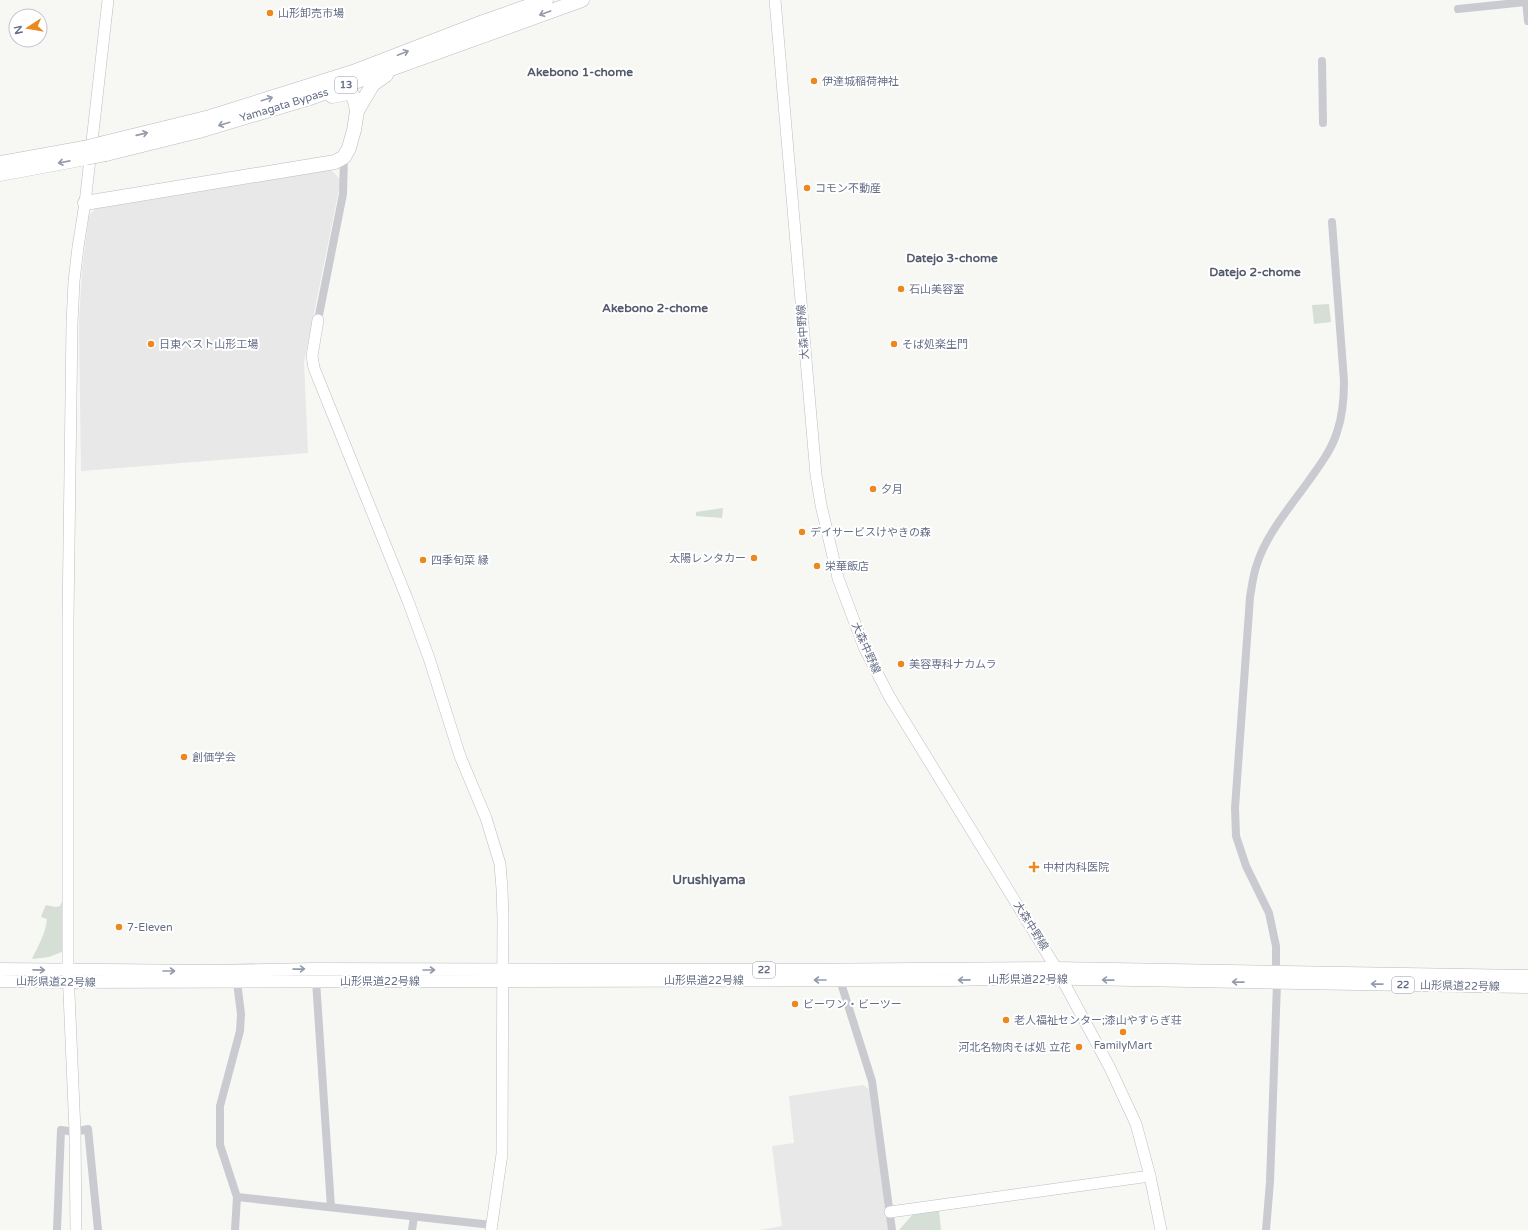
<svg xmlns="http://www.w3.org/2000/svg" width="1528" height="1230" font-family="'Varela Round','Noto Sans JP',sans-serif">
	<style>
		.built { fill: #e7e8e7 }
		.green { fill: #d6dfd5 }
		.lines { fill: none; stroke-linecap: round; stroke-linejoin: round }
		.secondary-casing { stroke: #bcbec4; stroke-width: 12 }
		.primary-casing { stroke: #babcc2; stroke-width: 13 }
		.highway-casing { stroke: #b9bbc0; stroke-width: 15 }
		.street { stroke: #cacbd0; stroke-width: 8 }
		.secondary { stroke: #fff; stroke-width: 11 }
		.primary { stroke: #fff; stroke-width: 12 }
		.highway { stroke: #fff; stroke-width: 14 }
		.highway-bridge-casing { stroke: #b9bbc0; stroke-width: 15; stroke-linecap: butt }
		.highway-bridge { stroke: #fff; stroke-width: 14 }
		.oneway { stroke: #939aab }
		.poi-dot { fill: #eb8820; stroke: #fff; stroke-width: 1.5 }
		.labels { text-anchor: middle; dominant-baseline: central; stroke-width: 4; stroke-linejoin: round; paint-order: stroke }
		.shield { fill: #fff; stroke: #939aab; stroke-width: 1 }
		.shield-label { font-size: 10px; font-weight: bold; fill: #656e87 }
		.poi-label { font-size: 11px; fill: #656e87; stroke: #fff; text-anchor: start }
		.street-label { font-size: 11px; fill: #656e87; stroke: #fff }
		.neighbourhood-label { font-size: 12px; font-weight: bold; fill: #535a6b; stroke: #fff }
		.quarter-label { font-size: 13px; font-weight: bold; fill: #535a6b; stroke: #fff }
	</style>
	<rect width="100%" height="100%" fill="#f7f7f4"/>
	<!-- built -->
	<g class="built">
		<path d="M 331,170 L 341,180 L 304,362 L 308,453 L 81,471 L 79,324 L 82,270 L 89,216 L 95,209 Z"/>
		<path d="M 863,1085 L 869,1089 L 889,1230 L 760,1230 L 782,1226 L 772,1146 L 794,1143 L 789,1096 Z"/>
	</g>
	<!-- green -->
	<g class="green">
		<path d="M 1329,304 L 1331,322 L 1314,324 L 1312,305 Z"/>
		<path d="M 723,508 L 722,518 L 696,516 L 696,512 Z"/>
		<path d="M 67,891 L 69,949 L 49,957 L 32,959 C 38,946 46,933 47,919 L 41,917 L 44,909 L 46,905 L 56,907 L 60,906 Z"/>
		<path d="M 939,1210 L 941,1230 L 899,1230 L 914,1213 Z"/>
	</g>
	<g class="lines">
		<defs>
			<g id="secondary">
				<path d="M 775,0 L 816,475 L 821,505 L 838,578 L 864,647 L 889,696 L 1056,968 L 1110,1068 L 1136,1124 L 1150,1176 L 1161,1230"/>
				<path d="M 318,320 L 312,356 L 314,368 L 408,601 L 429,658 L 460,756 L 486,818 L 500,864 L 502,889 L 503,918 L 502,1154 L 491,1230"/>
				<path d="M 890,1212 L 1150,1176"/>
				<path d="M 76,1230 L 75,1132 L 68,970 L 68,618 L 72,324 L 74,281 L 78,247 L 85,203 L 108,0"/>
			</g>
			<g id="primary">
				<path d="M 0,969 L 211,971 L 314,969 L 782,970 L 1056,968 L 1528,976"/>
				<path d="M 0,981 L 69,982 L 951,980 L 1025,978 L 1528,987"/>
			</g>
			<g id="highway">
				<path d="M 357,111 L 373,84 L 386,75"/>
				<path d="M 104,143 L 210,117 L 353,72 L 483,22 L 546,0"/>
				<path d="M 106,154 L 199,131 L 313,97 L 582,0"/>
				<path d="M 0,163 L 84,148"/>
				<path d="M 0,174 L 86,158"/>
				<path d="M 85,203 L 335,162 L 344,157 L 349,148 L 354,130 L 357,111 L 354,97 L 348,93 L 332,96"/>
			</g>
		</defs>
		<!-- secondary casing -->
		<use href="#secondary" class="secondary-casing"/>
		<!-- primary casing -->
		<use href="#primary" class="primary-casing"/>
		<!-- highway casing -->
		<use href="#highway" class="highway-casing"/>
		<!-- street -->
		<g class="street">
			<path d="M 1526,0 L 1528,21"/>
			<path d="M 1458,9 L 1526,2"/>
			<path d="M 1322,61 L 1323,123"/>
			<path d="M 318,320 L 343,194 L 344,157"/>
			<path d="M 1276,972 L 1276,946 L 1269,913 L 1246,866 L 1236,836 L 1235,808 L 1250,597 C 1252,586 1253,575 1257,564 C 1267,533 1291,506 1310,479 C 1320,465 1332,449 1337,432 C 1343,415 1344,399 1344,381 L 1332,222"/>
			<path d="M 840,980 L 872,1081 L 892,1230"/>
			<path d="M 316,981 L 331,1207"/>
			<path d="M 237,1197 L 492,1225"/>
			<path d="M 57,1230 L 61,1130 L 75,1132 L 88,1129 L 98,1230"/>
			<path d="M 235,1230 L 237,1197 L 220,1145 L 220,1106 L 240,1031 L 241,1014 L 237,982"/>
			<path d="M 412,1230 L 414,1217"/>
			<path d="M 1266,1230 L 1270,1182 L 1277,983"/>
		</g>
		<!-- secondary -->
		<use href="#secondary" class="secondary"/>
		<!-- primary -->
		<use href="#primary" class="primary"/>
		<!-- highway -->
		<use href="#highway" class="highway"/>
		<defs>
			<g id="highway-bridge">
				<path d="M 84,148 L 104,143"/>
				<path d="M 86,158 L 106,154"/>
			</g>
		</defs>
		<!-- highway-bridge casing -->
		<use href="#highway-bridge" class="highway-bridge-casing"/>
		<!-- highway-bridge -->
		<use href="#highway-bridge" class="highway-bridge"/>
	</g>
	<!-- one-way arrows -->
	<defs><path id="oneway-shaft" d="M-6 0H5M1.5-3L5.5 0L1.5 3" fill="none" stroke-width="1.6" stroke-linecap="round" stroke-linejoin="round"/></defs>
	<g class="oneway">
		<use href="#oneway-shaft" transform="translate(545 13) rotate(160)"/>
		<use href="#oneway-shaft" transform="translate(403 53) rotate(-21)"/>
		<use href="#oneway-shaft" transform="translate(267 99) rotate(-17)"/>
		<use href="#oneway-shaft" transform="translate(224 124) rotate(163)"/>
		<use href="#oneway-shaft" transform="translate(142 134) rotate(-13)"/>
		<use href="#oneway-shaft" transform="translate(64 162) rotate(169)"/>
		<use href="#oneway-shaft" transform="translate(299 969) rotate(-1)"/>
		<use href="#oneway-shaft" transform="translate(39 970) rotate(1)"/>
		<use href="#oneway-shaft" transform="translate(429 970)"/>
		<use href="#oneway-shaft" transform="translate(169 971)"/>
		<use href="#oneway-shaft" transform="translate(820 980) rotate(180)"/>
		<use href="#oneway-shaft" transform="translate(964 980) rotate(179)"/>
		<use href="#oneway-shaft" transform="translate(1108 980) rotate(-179)"/>
		<use href="#oneway-shaft" transform="translate(1238 982) rotate(-179)"/>
		<use href="#oneway-shaft" transform="translate(1377 984) rotate(-179)"/>
	</g>
	<!-- markers -->
	<g class="poi-dot">
		<circle cx="270" cy="13" r="4"/>
		<circle cx="814" cy="81" r="4"/>
		<circle cx="807" cy="188" r="4"/>
		<circle cx="901" cy="289" r="4"/>
		<circle cx="151" cy="344" r="4"/>
		<circle cx="894" cy="344" r="4"/>
		<circle cx="873" cy="489" r="4"/>
		<circle cx="802" cy="532" r="4"/>
		<circle cx="754" cy="558" r="4"/>
		<circle cx="423" cy="560" r="4"/>
		<circle cx="817" cy="566" r="4"/>
		<circle cx="901" cy="664" r="4"/>
		<circle cx="184" cy="757" r="4"/>
		<path d="M1032 861h4v4h4v4h-4v4h-4v-4h-4v-4h4z"/>
		<circle cx="119" cy="927" r="4"/>
		<circle cx="795" cy="1004" r="4"/>
		<circle cx="1006" cy="1020" r="4"/>
		<circle cx="1123" cy="1032" r="4"/>
		<circle cx="1079" cy="1047" r="4"/>
	</g>
	<g class="labels">
		<!-- shield labels -->
		<g class="shield">
			<rect x="335" y="77" width="22" height="16" rx="3"/>
			<rect x="753" y="962" width="22" height="16" rx="3"/>
			<rect x="1392" y="977" width="22" height="16" rx="3"/>
		</g>
		<g class="shield-label">
			<text x="346" y="85">13</text>
			<text x="764" y="970">22</text>
			<text x="1403" y="985">22</text>
		</g>
		<!-- poi labels -->
		<g class="poi-label">
			<text x="278" y="13">山形卸売市場</text>
			<text x="822" y="81">伊達城稲荷神社</text>
			<text x="815" y="188">コモン不動産</text>
			<text x="909" y="289">石山美容室</text>
			<text x="159" y="344">日東ベスト山形工場</text>
			<text x="902" y="344">そば処楽生門</text>
			<text x="881" y="489">夕月</text>
			<text x="810" y="532">デイサービスけやきの森</text>
			<text x="746" y="558" text-anchor="end">太陽レンタカー</text>
			<text x="431" y="560">四季旬菜 縁</text>
			<text x="825" y="566">栄華飯店</text>
			<text x="909" y="664">美容専科ナカムラ</text>
			<text x="192" y="757">創価学会</text>
			<text x="1043" y="867">中村内科医院</text>
			<text x="127" y="927">7-Eleven</text>
			<text x="803" y="1004">ビーワン・ビーツー</text>
			<text x="1014" y="1020">老人福祉センター;漆山やすらぎ荘</text>
			<text x="1123" y="1045" text-anchor="middle">FamilyMart</text>
			<text x="1071" y="1047" text-anchor="end">河北名物肉そば処 立花</text>
		</g>
		<!-- street labels -->
		<g class="street-label">
			<text transform="translate(284 105) rotate(-17)">Yamagata Bypass</text>
			<text transform="translate(803 332) rotate(-94)">大森中野線</text>
			<text transform="translate(866 648) rotate(66)">大森中野線</text>
			<text transform="translate(1031 926) rotate(58)">大森中野線</text>
			<text x="1028" y="979">山形県道22号線</text>
			<text x="704" y="980">山形県道22号線</text>
			<text x="380" y="981">山形県道22号線</text>
			<text transform="translate(56 982) rotate(1)">山形県道22号線</text>
			<text transform="translate(1460 986) rotate(1)">山形県道22号線</text>
		</g>
		<!-- neighbourhood labels -->
		<g class="neighbourhood-label">
			<text x="580" y="72">Akebono 1-chome</text>
			<text x="952" y="258">Datejo 3-chome</text>
			<text x="1255" y="272">Datejo 2-chome</text>
			<text x="655" y="308">Akebono 2-chome</text>
		</g>
		<!-- quarter labels -->
		<g class="quarter-label">
			<text x="709" y="880">Urushiyama</text>
		</g>
	</g>
	<!-- north arrow -->
	<g transform="translate(28 28) rotate(258)"><circle r="19" fill="#ffffff" stroke="#c1c5cf"/>
	<path d="M0-3L7 15L0 10L-7 15Z" fill="#eb8820"/>
	<text y="-6" font-size="11" font-weight="bold" text-anchor="middle" fill="#656e87">N</text>
	</g>
</svg>
